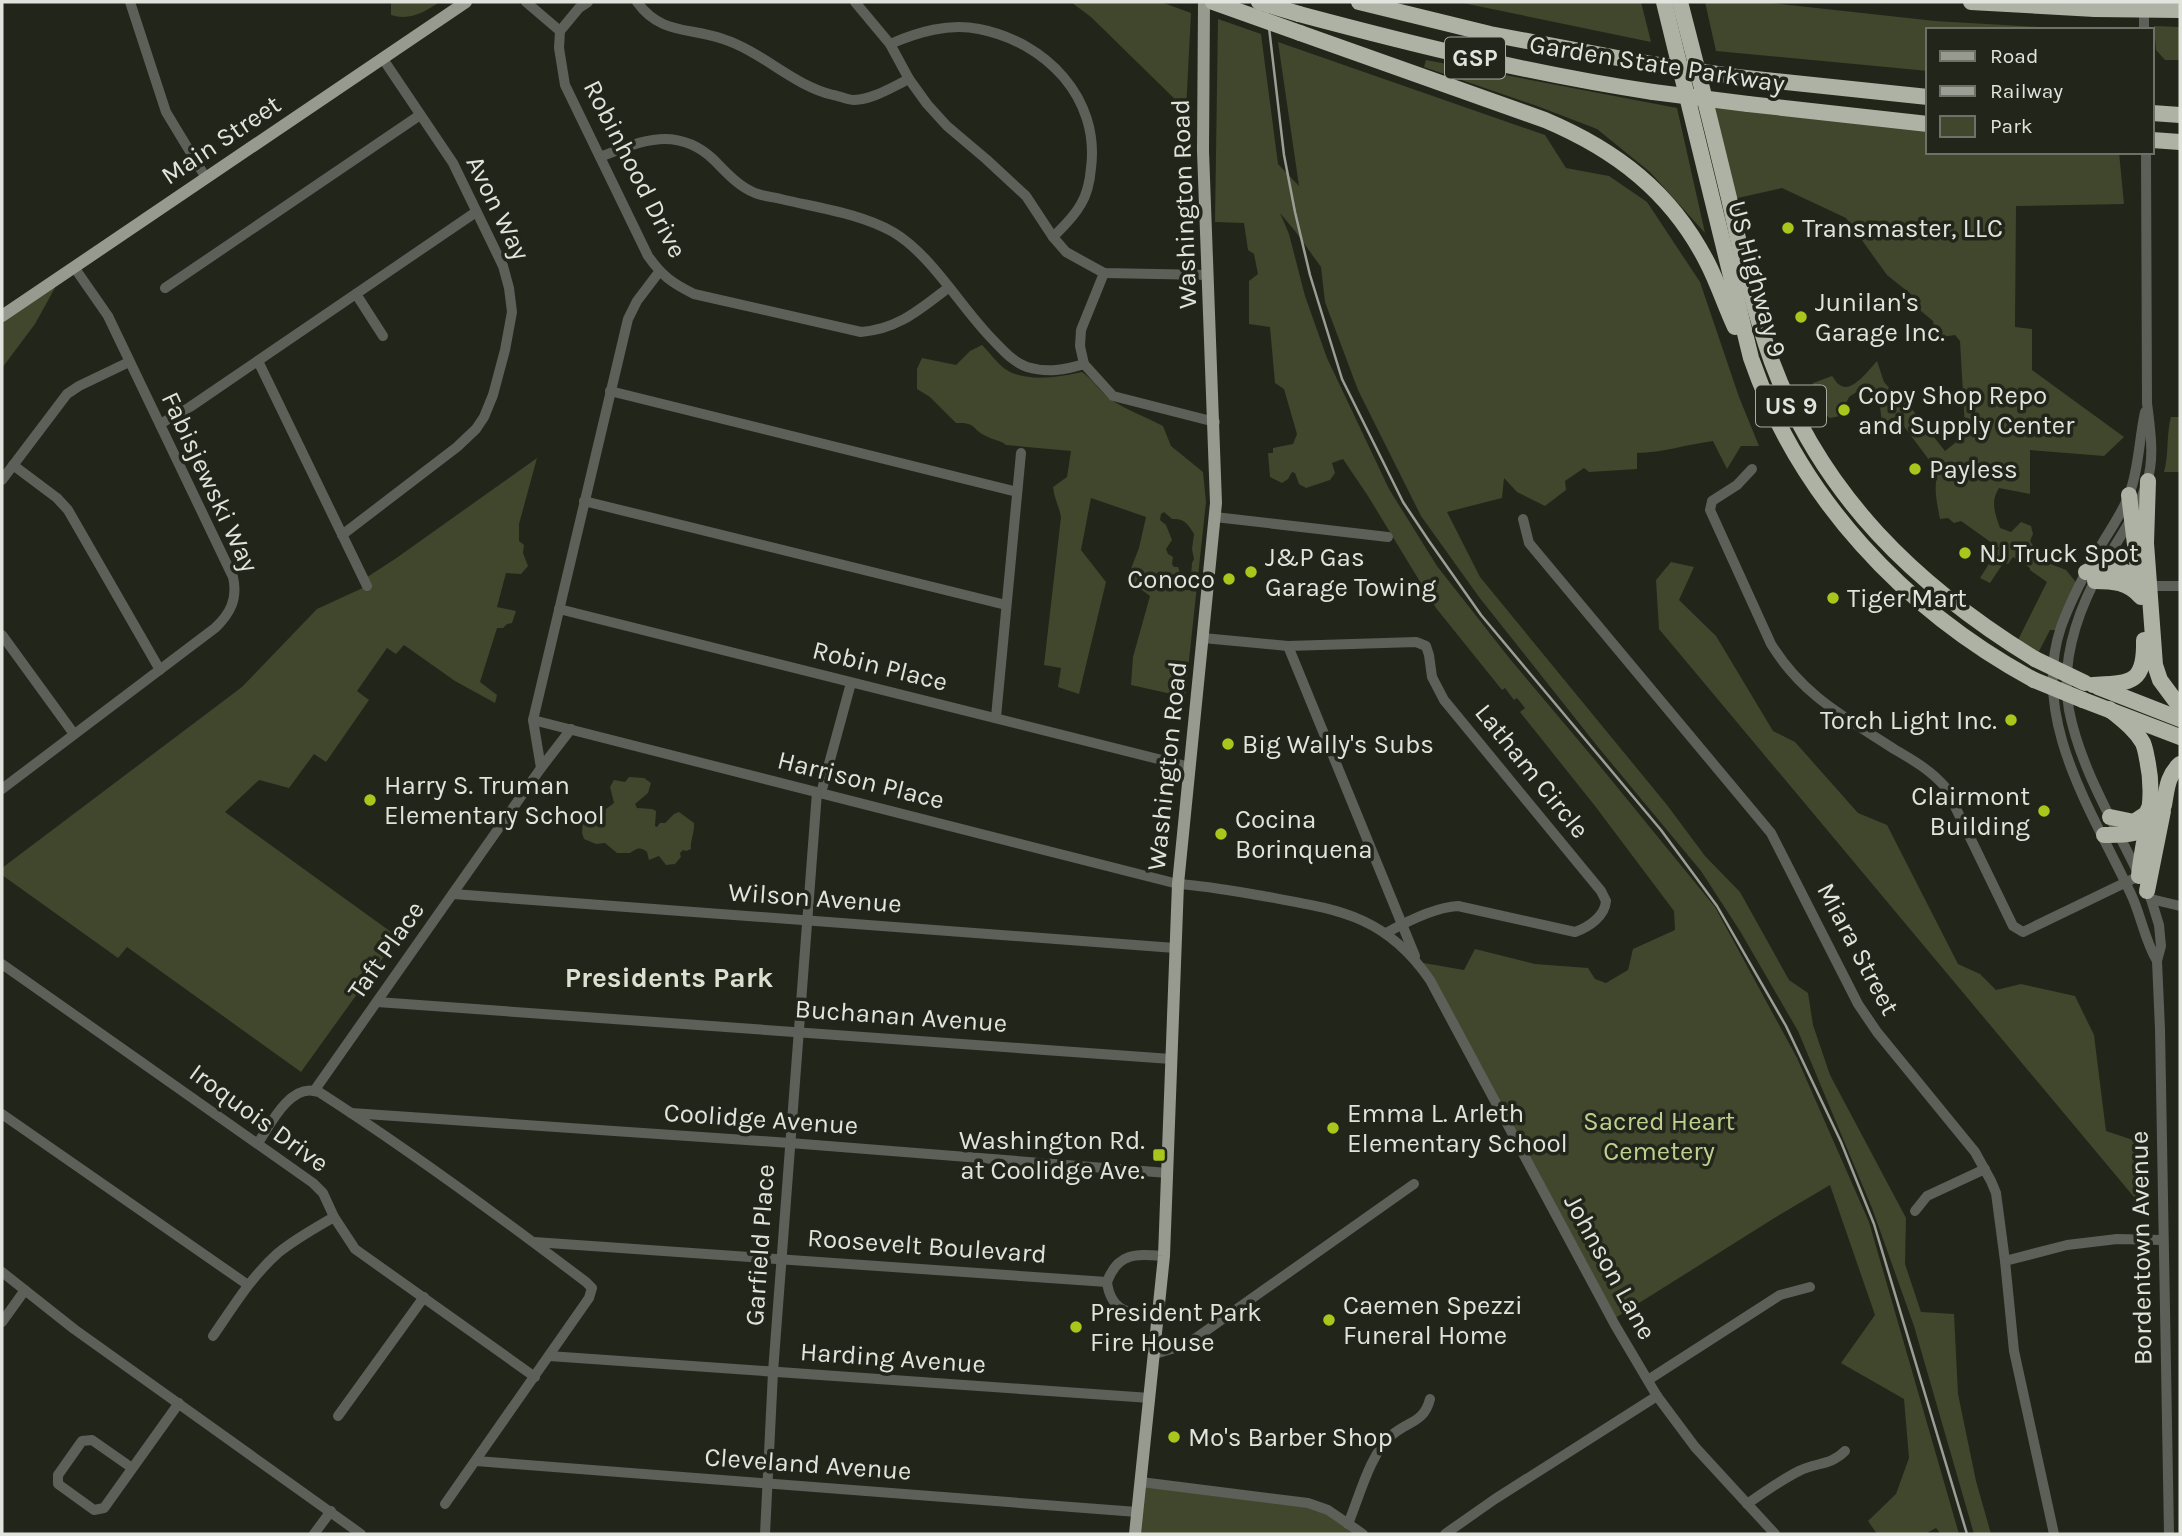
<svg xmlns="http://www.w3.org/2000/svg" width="2182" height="1536" font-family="Karla,sans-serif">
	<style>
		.green { fill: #40472c; fill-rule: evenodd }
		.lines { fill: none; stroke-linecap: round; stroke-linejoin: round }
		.minor { stroke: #5d5f59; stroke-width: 10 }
		.major { stroke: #979a8f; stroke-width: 12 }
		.highway { stroke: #aeb2a4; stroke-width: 16 }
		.rail { stroke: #9b9e95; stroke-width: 2.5 }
		.highway-bridge { stroke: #aeb2a4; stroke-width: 16 }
		.poi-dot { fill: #a8c71c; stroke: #22251a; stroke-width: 2.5 }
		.labels { text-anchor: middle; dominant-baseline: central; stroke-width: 7; stroke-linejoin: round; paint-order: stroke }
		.shield { fill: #22251a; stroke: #a8aba2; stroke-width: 2 }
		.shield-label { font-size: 24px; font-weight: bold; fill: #e1e4dc }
		.street-label { font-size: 26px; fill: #e1e4dc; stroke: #22251a }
		.poi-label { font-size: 26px; fill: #e1e4dc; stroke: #22251a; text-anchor: start }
		.park-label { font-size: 26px; fill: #bed08f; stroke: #22251a }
		.neighbourhood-label { font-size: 28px; font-weight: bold; fill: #dbe0d1; stroke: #22251a }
	</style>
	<rect width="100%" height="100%" fill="#22251a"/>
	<!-- green -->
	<g class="green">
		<path d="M 391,2 L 440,2 C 424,12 410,21 391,15 Z"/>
		<path d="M 1071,2 L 1161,2 L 1191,13 L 1186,110 L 1091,17 Z"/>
		<path d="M 1458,2 L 1641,2 L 1651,42 Z"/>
		<path d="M 1705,2 L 1763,2 L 1935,21 L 2091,30 L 1928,30 L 1928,71 L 1716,51 Z"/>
		<path d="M 1218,19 L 1261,34 L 1278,164 L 1299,186 L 1278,42 L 1545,135 L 1566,168 L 1609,176 L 1647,202 L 1700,282 L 1739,397 L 1759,446 L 1741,446 L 1727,469 L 1713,441 C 1688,444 1662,453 1637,453 L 1637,469 L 1589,472 L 1584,468 L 1565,481 L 1566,490 L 1545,506 L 1517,492 L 1504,478 L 1502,498 L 1447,512 L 1480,577 L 1667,805 L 1705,856 L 1740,892 L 1789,980 L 1808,993 L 1813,1025 L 1830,1075 L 1906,1218 L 1905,1264 L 1921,1312 L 1954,1314 L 1958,1394 L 1976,1481 L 1991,1534 L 1974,1534 L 1914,1326 L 1872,1208 L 1798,1031 L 1740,931 L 1701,871 L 1598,747 L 1479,597 L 1421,516 L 1358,390 L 1325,302 L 1321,267 L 1295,231 L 1280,213 L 1289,234 L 1305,296 L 1327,358 L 1389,489 L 1437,566 L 1510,659 L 1595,760 L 1715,907 L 1797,1058 L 1869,1222 L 1959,1534 L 1941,1534 L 1936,1528 L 1925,1534 L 1877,1534 L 1868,1521 L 1896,1494 L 1909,1458 L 1904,1399 L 1841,1363 L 1875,1315 L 1830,1185 L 1776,1217 L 1612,1320 L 1418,962 L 1464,970 L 1475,949 L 1535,964 L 1588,968 L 1595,979 L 1606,983 L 1628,970 L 1633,949 L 1675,930 L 1674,911 L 1595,806 L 1520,712 L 1525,708 L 1517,698 L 1514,700 L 1505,688 L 1502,690 L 1436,608 L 1368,496 L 1343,459 L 1332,463 L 1335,473 L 1330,480 L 1306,488 L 1299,484 L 1295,473 L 1292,472 L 1288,479 L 1282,483 L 1270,477 L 1268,453 L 1273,453 L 1273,448 L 1293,444 L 1297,434 L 1284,389 L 1275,383 L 1270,327 L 1249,324 L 1249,281 L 1258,274 L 1254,254 L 1248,250 L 1244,223 L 1215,222 Z"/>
		<path d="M 2154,26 L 2180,27 L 2180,60 L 2165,60 L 2156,50 Z"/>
		<path d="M 1426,60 L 1677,108 L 1705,233 L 1650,172 L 1597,129 L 1537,106 L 1424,67 Z"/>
		<path d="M 1705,98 L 1928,124 L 1928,152 L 2119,152 L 2124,204 L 2016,206 L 2015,327 L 2032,329 L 2032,370 L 2124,437 L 2104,456 L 2030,450 L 2030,494 L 1999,488 C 1990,502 1995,513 2000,528 L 2011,532 L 2021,522 L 2031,526 L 2033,534 L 2030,541 L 2043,561 L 2066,570 L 2079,586 L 2060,630 L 2050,630 L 2035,659 L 2015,646 L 2047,582 L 2030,570 L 2030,568 L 2013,557 L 2008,564 L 2004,562 L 1990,583 L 1980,578 L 1999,548 L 1961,521 L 1954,523 L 1948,518 L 1940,519 C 1937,502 1933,489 1938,472 L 1903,425 L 1882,423 L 1879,398 L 1872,392 L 1861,389 L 1849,397 L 1840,416 L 1830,418 L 1821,412 L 1810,394 L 1813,383 L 1832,376 C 1835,379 1836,383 1840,385 C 1851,394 1869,370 1877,361 L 1884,382 L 1897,397 L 1911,408 L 1945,451 L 1955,443 L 1965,428 L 1960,341 L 1955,335 L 1936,338 L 1933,321 L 1921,311 L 1912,295 L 1887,275 L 1846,218 L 1782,188 L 1729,200 Z"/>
		<path d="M 62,275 L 35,324 L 2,368 L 2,316 Z"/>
		<path d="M 982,345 C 989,352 997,363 1005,369 C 1026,383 1060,377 1082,372 C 1094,380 1100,392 1111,400 C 1127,410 1146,417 1163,426 L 1171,446 L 1203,472 L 1206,502 L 1185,697 L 1131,685 L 1133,657 L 1150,596 L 1127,579 L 1139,548 L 1146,517 L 1091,498 L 1081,550 L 1106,582 L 1079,694 L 1058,687 L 1061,668 L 1044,665 L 1061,517 C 1059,506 1054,498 1053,487 L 1067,477 L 1071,451 L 1006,445 C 1000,440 993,440 986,436 C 971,429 977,422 956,423 L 930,397 L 917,389 L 917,369 L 922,358 L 956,365 L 970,351 ZM 1164,512 L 1172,519 C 1184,518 1188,524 1194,534 L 1192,549 L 1194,559 L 1192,563 L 1190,590 L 1183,590 L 1182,578 L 1178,567 L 1174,567 L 1172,564 L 1173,557 L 1168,554 L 1166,549 L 1172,540 L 1166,525 L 1160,520 L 1161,514 Z"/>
		<path d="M 2171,417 L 2180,417 L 2180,472 L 2164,472 C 2169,454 2166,435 2171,417 Z"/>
		<path d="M 537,458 L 519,524 L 519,541 L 524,545 L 523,553 L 528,566 L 521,574 L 506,573 L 497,607 L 516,611 L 512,623 L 507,624 L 503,628 L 497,628 L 480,682 L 497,695 L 495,703 L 455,681 L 404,645 L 396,654 L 387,648 L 357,691 L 369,700 L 326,762 L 314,754 L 289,788 L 259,780 L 225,812 L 398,937 L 301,1072 L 127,947 L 118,958 L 2,875 L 2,868 L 242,687 L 317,609 L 367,586 L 364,579 L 395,559 Z"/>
		<path d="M 1671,562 L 1694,567 L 1679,600 L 1716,636 L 1773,731 L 1795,742 L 1858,813 L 1887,825 L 1958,964 L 1980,974 L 1996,990 L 2021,984 L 2075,996 L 2094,1035 L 2106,1131 L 2145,1144 L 2149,1215 L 1659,629 L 1656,580 Z"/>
		<path d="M 629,777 L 644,778 L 651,783 L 648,793 L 635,804 L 637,808 L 652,809 L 656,811 L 655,826 L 657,827 L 660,823 L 665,823 L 674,814 L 679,812 L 694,823 C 695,832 690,840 691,849 L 686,851 L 683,850 L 680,853 L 681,857 L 675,864 L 666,865 L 659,856 L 649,860 L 647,852 C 639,846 637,849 630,853 L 617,853 L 605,843 L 596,844 L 584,839 L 582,833 L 583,821 L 589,819 L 596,810 L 606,809 L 614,803 L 610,787 L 614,780 L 625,782 Z"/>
		<path d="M 1141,1482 L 1308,1503 L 1363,1534 L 1135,1534 Z"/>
	</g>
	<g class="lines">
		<!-- minor -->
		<g class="minor">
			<path d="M 130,2 L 166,112 L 206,178"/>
			<path d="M 526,2 L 560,31 L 559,48 L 565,85 L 648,256 C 662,276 672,283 694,294 L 861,332 C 898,329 919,310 948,288"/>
			<path d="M 637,2 C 661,35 689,27 723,39 C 763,52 792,85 833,95 C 840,96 848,100 854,100 C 874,99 892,87 909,79"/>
			<path d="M 855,2 L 890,44 L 909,79 L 927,104 L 947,126 L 986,159 L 1026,196 L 1053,237 L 1066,252 L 1104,273 L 1208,275"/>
			<path d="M 2144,5 L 2144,30"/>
			<path d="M 560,31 L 579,8 L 588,2"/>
			<path d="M 890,44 C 918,32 948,23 979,29 C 1046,42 1100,98 1091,168 C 1090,180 1087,194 1081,204 C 1074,217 1063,227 1053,237"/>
			<path d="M 600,157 C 640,141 677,125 714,160 C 726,172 738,186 755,193 C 763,196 773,197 781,199 C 818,208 859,213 893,232 C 932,255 961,308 994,341 C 1004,351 1013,362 1027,367 C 1047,373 1065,370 1084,364"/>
			<path d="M 1104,273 L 1081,330 L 1080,346 L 1084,364 L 1113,396 L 1215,422"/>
			<path d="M 165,288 L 420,115"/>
			<path d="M 356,294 L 383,336"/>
			<path d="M 258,361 L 367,586"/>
			<path d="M 610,391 L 1017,492"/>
			<path d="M 2145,412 C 2139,439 2139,469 2129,495 C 2123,511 2112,527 2103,542 C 2087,569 2072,597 2061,627 C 2030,719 2092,811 2130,892 C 2141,914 2144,939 2157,961"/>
			<path d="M 160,424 L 190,407 L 476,212"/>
			<path d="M 13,465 L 57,498 L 68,510 L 160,670"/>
			<path d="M 1752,469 L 1737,485 L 1712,501 L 1710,510 L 1771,644 C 1803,696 1845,717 1894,749 C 1913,760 1932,771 1946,788 L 2013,926 L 2023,932 L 2139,876"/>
			<path d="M 2,480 L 67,394 L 79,386 L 129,362"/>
			<path d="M 584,501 L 1006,605"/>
			<path d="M 1215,517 L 1388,537"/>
			<path d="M 1523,519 L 1529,543 L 1771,833 L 1858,1004 L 1877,1032 L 1975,1152 L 1991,1181 L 1996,1193 L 2005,1261 L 2014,1351 L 2054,1534"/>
			<path d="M 342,535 L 457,447 L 476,429 L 484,417 L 493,395 L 505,350 L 512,312 L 509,288 L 503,266 L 453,163 L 383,59"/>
			<path d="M 2150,586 L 2180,586"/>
			<path d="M 559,609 L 1190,767"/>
			<path d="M 2,635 L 74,734"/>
			<path d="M 1203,638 L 1288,646 L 1416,642 L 1426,646 L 1429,655 L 1432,677 L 1444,700 L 1601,891 L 1606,901 C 1605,916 1589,927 1575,932 L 1458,906 C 1436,907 1404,923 1386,933"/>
			<path d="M 1288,646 L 1415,956"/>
			<path d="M 996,717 L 1021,453"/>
			<path d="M 533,720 L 1178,884 C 1209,886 1239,892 1269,897 C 1340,910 1386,916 1430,980 L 1615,1325 L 1657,1396 L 1695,1447 L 1775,1534"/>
			<path d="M 541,768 L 571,729"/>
			<path d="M 2,789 L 215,628 C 230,614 238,599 233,577 L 108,316 L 74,267"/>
			<path d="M 821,793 L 851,683"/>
			<path d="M 2138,873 C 2113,821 2080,767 2069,710 C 2060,661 2078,610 2102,567 C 2118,539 2138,513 2147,482 C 2155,457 2150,428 2147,403 L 2146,152"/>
			<path d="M 2145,887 L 2151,899 L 2159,925 L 2161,946 L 2157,961 L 2160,1029 L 2169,1534"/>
			<path d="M 453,894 L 1175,948"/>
			<path d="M 2151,899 L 2180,906"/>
			<path d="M 2,964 L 313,1183 L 323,1193 L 334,1217 L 355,1249 L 535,1377"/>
			<path d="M 377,1002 L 1171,1059"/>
			<path d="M 314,1091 L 319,1092 C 411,1151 499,1216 586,1282 L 592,1288 L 589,1298 L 445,1504"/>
			<path d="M 351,1113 L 790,1143 L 1168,1173"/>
			<path d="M 2,1114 L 248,1285"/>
			<path d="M 258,1143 C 270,1125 289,1086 314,1091 L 541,768 L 533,720 L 628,319 L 637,301 L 659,272"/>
			<path d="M 1915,1211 L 1927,1196 L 1985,1169"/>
			<path d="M 534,1242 L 1107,1282"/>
			<path d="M 2005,1261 L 2067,1245 L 2117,1239 L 2163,1240"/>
			<path d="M 2,1272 L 74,1329 L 361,1534"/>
			<path d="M 1159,1317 C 1133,1314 1111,1314 1107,1282 C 1118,1252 1136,1254 1164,1256"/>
			<path d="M 2,1322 L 25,1290"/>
			<path d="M 213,1336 C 233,1307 251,1277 278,1253 C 295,1239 315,1228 334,1217"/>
			<path d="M 1155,1354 L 1181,1346 L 1193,1340 L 1414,1184"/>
			<path d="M 549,1356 L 1150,1398"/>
			<path d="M 1648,1380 L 1780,1295 L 1810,1287"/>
			<path d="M 338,1416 L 424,1297"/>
			<path d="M 476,1461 L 1137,1512"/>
			<path d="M 132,1468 L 92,1440 L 82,1441 L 58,1475 L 58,1484 L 94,1510 L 104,1508 L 179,1403"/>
			<path d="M 1141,1482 L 1308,1503 L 1328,1510 L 1363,1534"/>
			<path d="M 1747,1504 C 1764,1492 1781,1480 1799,1471 C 1817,1462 1830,1466 1845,1451"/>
			<path d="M 1348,1524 C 1359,1498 1370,1453 1392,1435 C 1408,1421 1424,1423 1430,1399"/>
			<path d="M 314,1534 L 331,1511"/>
			<path d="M 765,1534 L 773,1372 L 817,792"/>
			<path d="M 1445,1534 L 1495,1499 L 1657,1396"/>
		</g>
		<!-- major -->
		<g class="major">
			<path d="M 2,316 L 466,2"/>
			<path d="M 1135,1534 L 1164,1256 L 1178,884 L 1216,503 L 1203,151 L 1204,2"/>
		</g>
		<!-- highway -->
		<g class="highway">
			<path d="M 1359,2 L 1490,34 L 1639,62"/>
			<path d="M 1664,2 L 1751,358 C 1799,498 1905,610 2034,680"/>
			<path d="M 1680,2 C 1697,67 1713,132 1729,198 C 1741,253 1753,309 1772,362 C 1822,496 1916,586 2035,659"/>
			<path d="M 1971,2 L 2095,9"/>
			<path d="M 1299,14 C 1415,45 1533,74 1653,92"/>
			<path d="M 1300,33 L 1545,120 C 1616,150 1671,192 1707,262 C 1718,283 1725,306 1735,327"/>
			<path d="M 1737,77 L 1928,97"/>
			<path d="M 1748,104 L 1928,124"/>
			<path d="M 2152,113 L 2180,115"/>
			<path d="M 2152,140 L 2180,142"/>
			<path d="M 2148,481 L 2146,543 L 2155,665 L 2160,680 L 2180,707"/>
			<path d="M 2129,495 L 2138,569"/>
			<path d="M 2086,572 C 2107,563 2128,571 2145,583"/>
			<path d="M 2095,581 C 2113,581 2128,582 2141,597"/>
			<path d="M 2093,685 C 2131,683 2145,684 2144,640"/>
			<path d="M 2098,687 L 2180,719"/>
			<path d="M 2083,700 L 2180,737"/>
			<path d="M 2109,709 C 2121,719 2135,729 2143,743 C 2145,748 2146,753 2147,759 C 2157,803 2143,834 2139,876"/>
			<path d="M 2110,817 L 2134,822 L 2146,814 L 2150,806"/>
			<path d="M 2104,835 C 2124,835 2142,836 2155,819 C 2159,815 2162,811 2164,805 C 2167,789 2167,776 2180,764"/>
			<path d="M 2147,891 L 2163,811"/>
		</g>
		<!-- rail -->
		<path class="rail" d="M 1266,2 L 1284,155 L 1295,212 L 1310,275 L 1342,379 L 1403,502 L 1429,541 L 1481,615 L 1661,830 L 1717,906 L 1786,1026 L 1841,1142 L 1874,1224 L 1967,1534"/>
		<!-- highway-bridge -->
		<g class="highway-bridge">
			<path d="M 1213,2 L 1300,33"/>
			<path d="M 1259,2 L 1299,14"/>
			<path d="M 2095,9 L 2180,10"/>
			<path d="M 1639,62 L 1737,77"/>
			<path d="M 1653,92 L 1748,104"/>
			<path d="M 2035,659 L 2085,683"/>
			<path d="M 2034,680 L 2083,700"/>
		</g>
	</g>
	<!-- markers -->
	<g class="poi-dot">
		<circle cx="1788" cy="228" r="7"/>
		<circle cx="1801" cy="317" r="7"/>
		<circle cx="1844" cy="410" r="7"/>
		<circle cx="1915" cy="469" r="7"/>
		<circle cx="1965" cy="553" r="7"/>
		<circle cx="1251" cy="572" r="7"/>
		<circle cx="1229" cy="579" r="7"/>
		<circle cx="1833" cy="598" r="7"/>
		<circle cx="2011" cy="720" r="7"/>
		<circle cx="1228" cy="744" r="7"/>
		<circle cx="370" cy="800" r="7"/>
		<circle cx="2044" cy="811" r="7"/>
		<circle cx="1221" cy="834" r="7"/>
		<circle cx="1333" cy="1128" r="7"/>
		<rect x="1152" y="1148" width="14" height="14" rx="3.5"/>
		<circle cx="1329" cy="1320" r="7"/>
		<circle cx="1076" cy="1327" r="7"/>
		<circle cx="1174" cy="1437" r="7"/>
	</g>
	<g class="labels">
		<!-- shield labels -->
		<g class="shield">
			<rect x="1445" y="37.5" width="60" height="41" rx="5"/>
			<rect x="1756" y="385.5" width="70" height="41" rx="5"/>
		</g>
		<g class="shield-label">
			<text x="1475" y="58">GSP</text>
			<text x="1791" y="406">US 9</text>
		</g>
		<!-- street labels -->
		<g class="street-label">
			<text transform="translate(1657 64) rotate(9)">Garden State Parkway</text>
			<text transform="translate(221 140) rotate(-34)">Main Street</text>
			<text transform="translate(635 169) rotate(63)">Robinhood Drive</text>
			<text transform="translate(1184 204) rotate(-92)">Washington Road</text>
			<text transform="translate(498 208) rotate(64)">Avon Way</text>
			<text transform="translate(1757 279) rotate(75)">US Highway 9</text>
			<text transform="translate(210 482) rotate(65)">Fabisjewski Way</text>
			<text transform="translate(880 666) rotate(14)">Robin Place</text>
			<text transform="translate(1167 766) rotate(-84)">Washington Road</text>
			<text transform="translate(1532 771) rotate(51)">Latham Circle</text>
			<text transform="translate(861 780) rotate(14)">Harrison Place</text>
			<text transform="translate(815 898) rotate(4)">Wilson Avenue</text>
			<text transform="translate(1858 949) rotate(62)">Miara Street</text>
			<text transform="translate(386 950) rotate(-55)">Taft Place</text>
			<text transform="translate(901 1016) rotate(4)">Buchanan Avenue</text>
			<text transform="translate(259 1118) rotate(36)">Iroquois Drive</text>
			<text transform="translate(761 1119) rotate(4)">Coolidge Avenue</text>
			<text transform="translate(760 1245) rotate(-86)">Garfield Place</text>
			<text transform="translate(927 1246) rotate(4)">Roosevelt Boulevard</text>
			<text transform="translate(2141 1248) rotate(-91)">Bordentown Avenue</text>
			<text transform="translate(1610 1267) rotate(61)">Johnson Lane</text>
			<text transform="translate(893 1358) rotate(4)">Harding Avenue</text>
			<text transform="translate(808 1464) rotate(4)">Cleveland Avenue</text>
		</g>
		<!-- poi labels -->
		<g class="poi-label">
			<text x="1802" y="228">Transmaster, LLC</text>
			<text x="1815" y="302">Junilan's<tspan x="1815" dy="30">Garage Inc.</tspan></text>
			<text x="1858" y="395">Copy Shop Repo<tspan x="1858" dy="30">and Supply Center</tspan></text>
			<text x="1929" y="469">Payless</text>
			<text x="1979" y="553">NJ Truck Spot</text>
			<text x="1265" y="557">J&amp;P Gas<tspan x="1265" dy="30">Garage Towing</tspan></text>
			<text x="1215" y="579" text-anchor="end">Conoco</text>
			<text x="1847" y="598">Tiger Mart</text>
			<text x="1997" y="720" text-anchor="end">Torch Light Inc.</text>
			<text x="1242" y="744">Big Wally's Subs</text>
			<text x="384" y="785">Harry S. Truman<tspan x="384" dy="30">Elementary School</tspan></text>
			<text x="2030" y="796" text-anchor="end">Clairmont<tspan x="2030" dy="30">Building</tspan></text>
			<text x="1235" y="819">Cocina<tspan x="1235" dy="30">Borinquena</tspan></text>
			<text x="1347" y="1113">Emma L. Arleth<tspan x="1347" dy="30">Elementary School</tspan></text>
			<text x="1145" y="1140" text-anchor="end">Washington Rd.<tspan x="1145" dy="30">at Coolidge Ave.</tspan></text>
			<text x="1343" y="1305">Caemen Spezzi<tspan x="1343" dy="30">Funeral Home</tspan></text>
			<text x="1090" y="1312">President Park<tspan x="1090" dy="30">Fire House</tspan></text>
			<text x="1188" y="1437">Mo's Barber Shop</text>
		</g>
		<!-- park labels -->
		<g class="park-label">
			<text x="1659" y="1121">Sacred Heart<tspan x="1659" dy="30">Cemetery</tspan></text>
		</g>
		<!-- neighbourhood labels -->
		<g class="neighbourhood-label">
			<text x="669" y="977">Presidents Park</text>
		</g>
	</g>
	<!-- border -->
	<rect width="2182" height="1536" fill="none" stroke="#e1e4dc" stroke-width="7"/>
	<!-- legend -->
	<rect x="1926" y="28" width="228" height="126" fill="#22251a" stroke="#6e7168" stroke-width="2"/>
	<rect x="1940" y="51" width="35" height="10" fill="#979a8f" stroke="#6e7168" stroke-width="2"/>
	<text x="1990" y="63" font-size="21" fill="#e1e4dc">Road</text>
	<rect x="1940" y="86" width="35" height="10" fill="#9b9e95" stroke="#6e7168" stroke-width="2"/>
	<text x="1990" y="98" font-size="21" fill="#e1e4dc">Railway</text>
	<rect x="1940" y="116" width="35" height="21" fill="#40472c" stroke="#6e7168" stroke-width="2"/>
	<text x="1990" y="133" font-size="21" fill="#e1e4dc">Park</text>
</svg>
